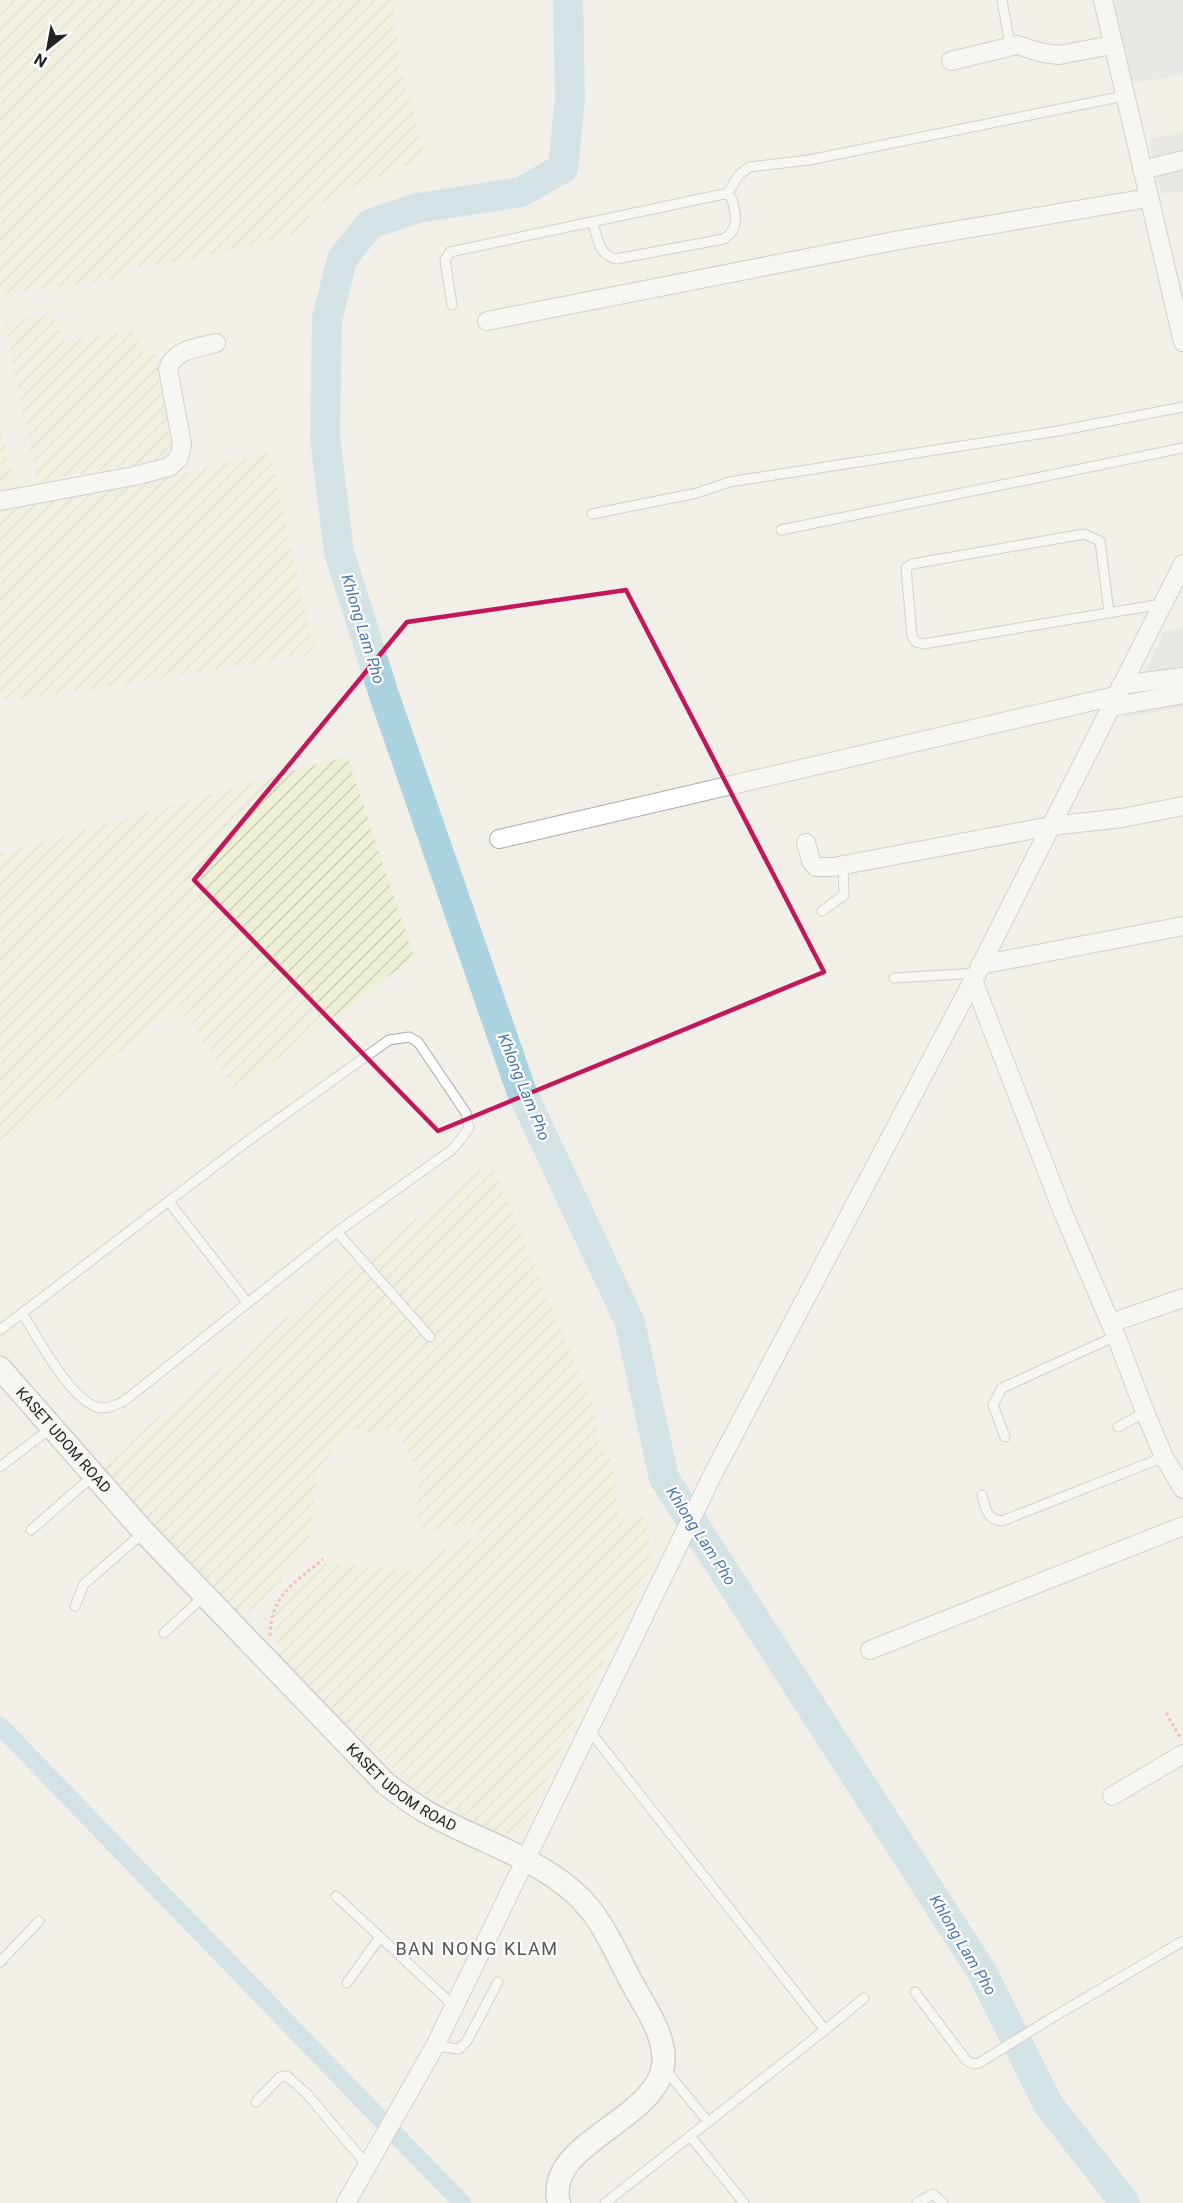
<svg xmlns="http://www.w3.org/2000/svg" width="1183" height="2203" font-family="Roboto,sans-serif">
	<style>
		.residential { fill: #e0dfdf }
		.farmland { fill: url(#farmland-furrows) }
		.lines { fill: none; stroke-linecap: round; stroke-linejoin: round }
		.canal { stroke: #aad3df; stroke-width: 18 }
		.river { stroke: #aad3df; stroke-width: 30 }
		.service-casing { stroke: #a9a9a9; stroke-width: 11 }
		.minor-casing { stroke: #a9a9a9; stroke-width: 20 }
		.tertiary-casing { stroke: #a9a9a9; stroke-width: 25 }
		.path { stroke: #fa8072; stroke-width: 3; stroke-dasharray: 3 3; stroke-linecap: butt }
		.service { stroke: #fff; stroke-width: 9 }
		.minor { stroke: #fff; stroke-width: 18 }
		.tertiary { stroke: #fff; stroke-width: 22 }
		.marked { fill: none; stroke: #c2185b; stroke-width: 4.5; stroke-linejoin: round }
		.labels { text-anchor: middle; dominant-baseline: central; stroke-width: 4.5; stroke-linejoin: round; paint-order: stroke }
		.street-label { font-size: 15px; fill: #222; stroke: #fff }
		.water-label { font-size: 16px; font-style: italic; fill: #4a7aab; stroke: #fff }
		.quarter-label { font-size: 18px; letter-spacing: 1.5px; fill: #555; stroke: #fff }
	</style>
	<defs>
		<pattern id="farmland-furrows" width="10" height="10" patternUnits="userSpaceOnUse" patternTransform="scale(1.5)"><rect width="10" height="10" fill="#eef0d5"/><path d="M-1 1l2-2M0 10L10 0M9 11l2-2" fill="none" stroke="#ccceb7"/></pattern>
	</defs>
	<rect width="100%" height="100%" fill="#f2efe9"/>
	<!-- residential -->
	<g class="residential">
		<path d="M 1113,0 L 1183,0 L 1183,74 L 1132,84 Z"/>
		<path d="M 1183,132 L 1183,191 L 1161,194 L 1149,140 Z"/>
		<path d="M 1183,628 L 1183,707 L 1123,718 L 1164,632 Z"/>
	</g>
	<!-- farmland -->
	<g class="farmland">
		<path d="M 0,0 L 392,0 L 401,71 L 425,157 L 338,193 L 313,209 L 300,233 L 179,262 L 131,268 L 115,279 L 0,295 Z"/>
		<path d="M 54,312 L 62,340 L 133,331 L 141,351 L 154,351 L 176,442 L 164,460 L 37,481 L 4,324 Z"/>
		<path d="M 0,424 L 13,483 L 0,486 Z"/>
		<path d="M 270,452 L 315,653 L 89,690 L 0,701 L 0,505 L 162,479 Z"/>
		<path d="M 347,756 L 414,957 L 236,1090 L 179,1006 L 0,1142 L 0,853 Z"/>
		<path d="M 491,1161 L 595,1411 L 599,1444 L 613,1463 L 619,1520 L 647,1517 L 650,1567 L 523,1828 L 502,1835 L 413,1787 L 279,1658 L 272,1612 L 316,1563 L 412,1570 L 443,1550 L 481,1535 L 471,1523 L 427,1531 L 417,1524 L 418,1471 L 393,1427 L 365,1433 L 351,1427 L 318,1471 L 310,1536 L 300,1557 L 263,1600 L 241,1617 L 103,1470 L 108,1455 Z"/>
	</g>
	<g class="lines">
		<!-- canal -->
		<path class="canal" d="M 0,1726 L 462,2203"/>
		<!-- river -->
		<path class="river" d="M 568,0 L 570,98 L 563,168 L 521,192 L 418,208 L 370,224 L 342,259 L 327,319 L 325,437 L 339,552 L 384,695 L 521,1090 L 630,1323 L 664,1478 L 982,1972 L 1048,2104 L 1125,2203"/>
		<defs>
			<g id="service">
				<path d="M 1002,0 L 1010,45"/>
				<path d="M 727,194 L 739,175 L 749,167 L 809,160 L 1124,96"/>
				<path d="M 452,305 L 445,260 L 450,252 L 719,195 L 727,194 L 732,199 C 736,217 740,227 724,239 L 616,259 C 598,254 598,239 593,223"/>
				<path d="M 592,514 L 697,493 L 729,482 L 1058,431 L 1183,407"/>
				<path d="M 781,530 L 1183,448"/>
				<path d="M 1109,613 L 1100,541 L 1084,534 L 912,564 L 906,568 L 912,636 L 916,642 L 923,644 L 1162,604"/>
				<path d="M 822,911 L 844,895 L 843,865"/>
				<path d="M 894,978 L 977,973"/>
				<path d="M 169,1202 L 247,1302"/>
				<path d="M 22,1313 C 37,1336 75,1410 104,1408 C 110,1408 117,1404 123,1402 L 337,1232 L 430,1337"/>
				<path d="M 0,1330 L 245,1143 L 389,1040 L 409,1037 L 418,1042 L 466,1113 L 469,1128 L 453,1149 L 337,1232"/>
				<path d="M 1118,1427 L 1145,1412"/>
				<path d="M 1005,1437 L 993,1405 L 1002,1388 L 1116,1336"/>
				<path d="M 0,1467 L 51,1428"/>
				<path d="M 982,1495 C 986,1509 986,1519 1002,1521 L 1164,1457"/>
				<path d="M 31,1530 L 93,1476"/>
				<path d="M 75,1606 L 84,1584 L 144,1532"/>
				<path d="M 164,1633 L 204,1596"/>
				<path d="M 589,1730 L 825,2030 L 864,1998"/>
				<path d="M 336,1896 L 454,2006"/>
				<path d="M 0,1962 L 39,1921"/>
				<path d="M 347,1983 L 380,1937"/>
				<path d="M 915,1992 L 966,2060 L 973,2064 L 979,2063 L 1050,2019 L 1183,1941"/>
				<path d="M 435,2046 L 459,2049 L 467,2041 L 498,1982"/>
				<path d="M 664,2068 L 708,2122"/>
				<path d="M 256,2102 L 280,2077 L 287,2076 L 307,2094 L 367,2165"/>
				<path d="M 690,2136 L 744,2203"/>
				<path d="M 605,2203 L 825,2030"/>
				<path d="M 917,2203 L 933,2194 L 943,2203"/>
			</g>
			<g id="minor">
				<path d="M 1103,0 L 1183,342"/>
				<path d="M 951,61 L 1017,45 L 1043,53 L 1059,55 L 1112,45"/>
				<path d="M 1142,170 L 1183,160"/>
				<path d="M 487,321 L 894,241 L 1148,198"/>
				<path d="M 0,501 L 134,476 L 169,467 L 179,458 L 182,444 L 168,369 C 175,349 197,348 216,343"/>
				<path d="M 1121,685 L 1183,677"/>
				<path d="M 1110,707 L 1183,694"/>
				<path d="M 499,839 L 1115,696"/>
				<path d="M 806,843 L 811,861 L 816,867 L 833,867 L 1051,826 L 1122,818 L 1183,806"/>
				<path d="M 980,965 L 1183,926"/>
				<path d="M 973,980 L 1062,1210 L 1116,1336 L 1145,1412 L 1164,1457 L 1183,1489"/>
				<path d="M 1111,1323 L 1183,1298"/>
				<path d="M 870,1650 L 1183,1526"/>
				<path d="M 1112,1796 L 1183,1754"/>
				<path d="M 346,2203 L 435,2046 L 713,1474 L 977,973 L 1183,564"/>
			</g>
			<g id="tertiary">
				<path id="s1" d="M 0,1368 L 144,1532 L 385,1783 C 399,1794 414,1805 430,1814 C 480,1842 552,1862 589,1908 C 607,1930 620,1961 634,1987 C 647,2010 667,2038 663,2066 C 655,2121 543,2144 559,2203"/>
			</g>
		</defs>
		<!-- service casing -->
		<use href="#service" class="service-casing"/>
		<!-- minor casing -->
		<use href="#minor" class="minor-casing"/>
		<!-- tertiary casing -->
		<use href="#tertiary" class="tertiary-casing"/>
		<!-- path -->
		<g class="path">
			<path d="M 270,1636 C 271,1594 294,1584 323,1559"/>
			<path d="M 1166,1713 L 1181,1739"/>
		</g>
		<!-- service -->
		<use href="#service" class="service"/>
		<!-- minor -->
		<use href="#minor" class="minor"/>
		<!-- tertiary -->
		<use href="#tertiary" class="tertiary"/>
	</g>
	<!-- marked area -->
	<path d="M0 0H1183V2203H0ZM 626,590 L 824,972 L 438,1131 L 194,880 L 407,622 Z" fill="#f2efe9" fill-opacity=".55" fill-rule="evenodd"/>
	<path class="marked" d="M 626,590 L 824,972 L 438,1131 L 194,880 L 407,622 Z"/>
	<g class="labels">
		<!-- street labels -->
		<g class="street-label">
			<text stroke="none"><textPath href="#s1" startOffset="96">KASET UDOM ROAD</textPath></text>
			<text stroke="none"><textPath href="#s1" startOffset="582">KASET UDOM ROAD</textPath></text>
		</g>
		<!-- water labels -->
		<g class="water-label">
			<text transform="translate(363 629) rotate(73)">Khlong Lam Pho</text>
			<text transform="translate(524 1087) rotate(68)">Khlong Lam Pho</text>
			<text transform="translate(701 1536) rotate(57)">Khlong Lam Pho</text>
			<text transform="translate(963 1945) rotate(59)">Khlong Lam Pho</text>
		</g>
		<!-- quarter labels -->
		<g class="quarter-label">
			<text x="477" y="1948">BAN NONG KLAM</text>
		</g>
	</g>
	<!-- north arrow -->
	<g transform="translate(48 48) rotate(211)" stroke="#ffffff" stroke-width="4.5" paint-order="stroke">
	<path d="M0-4.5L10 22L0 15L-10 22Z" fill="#222222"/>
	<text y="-9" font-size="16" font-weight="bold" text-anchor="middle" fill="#222222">N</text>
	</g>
</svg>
